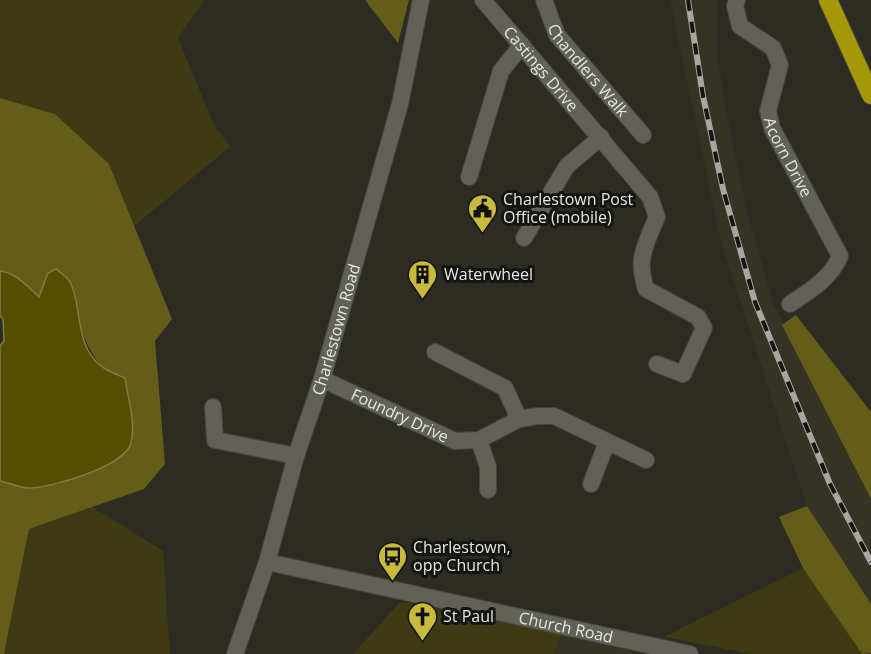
<svg xmlns="http://www.w3.org/2000/svg" width="871" height="654" font-family="'Open Sans',sans-serif">
	<style>
		.built { fill: #353324 }
		.green { fill: #3e3a13 }
		.forest { fill: #645d19 }
		.water { fill: #554e02; stroke: #817c45; stroke-width: 1.5 }
		.lines { fill: none; stroke-linecap: round; stroke-linejoin: round }
		.minor-casing { stroke: #47473f; stroke-width: 18 }
		.highway-casing { stroke: #47473f; stroke-width: 20 }
		.minor { stroke: #626157; stroke-width: 16 }
		.highway { stroke: #a49808; stroke-width: 18 }
		.rail-casing { stroke: #a7a7a0; stroke-width: 6 }
		.rail { stroke: #151410; stroke-width: 4; stroke-dasharray: 11; stroke-linecap: butt }
		.labels { text-anchor: middle; dominant-baseline: central; stroke-width: 6; stroke-linejoin: round; paint-order: stroke }
		.street-label { font-size: 16px; fill: #e7e7e1; stroke: #151410 }
		.poi-label { font-size: 16px; fill: #e7e7e1; stroke: #151410; text-anchor: start }
	</style>
	<rect width="100%" height="100%" fill="#2d2c23"/>
	<!-- built -->
	<g class="built">
		<path d="M 670,0 L 718,0 L 717,53 L 726,111 L 748,215 L 773,303 L 871,499 L 871,604 L 807,506 L 721,242 Z"/>
		<path d="M 561,635 L 618,647 L 639,654 L 554,654 Z"/>
	</g>
	<!-- green -->
	<g class="green">
		<path d="M 0,0 L 204,0 L 178,38 L 213,123 L 230,147 L 134,226 L 109,164 L 55,114 L 0,98 Z"/>
		<path d="M 93,507 L 163,551 L 170,654 L 4,654 L 29,529 Z"/>
		<path d="M 803,568 L 862,654 L 752,654 L 664,637 Z"/>
		<path d="M 400,602 L 417,604 L 561,635 L 554,654 L 353,654 Z"/>
	</g>
	<!-- forest -->
	<g class="forest">
		<path d="M 365,0 L 409,0 L 398,43 Z"/>
		<path d="M 0,98 L 55,114 L 109,164 L 172,319 L 155,341 L 165,464 L 144,489 L 29,529 L 4,654 L 0,654 L 0,481 L 28,488 L 58,484 L 102,367 C 83,343 76,319 72,289 L 39,298 C 29,288 15,272 0,271 Z"/>
		<path d="M 796,315 L 871,412 L 871,499 L 782,325 Z"/>
		<path d="M 807,506 L 871,604 L 871,653 L 862,654 L 803,568 L 779,517 Z"/>
	</g>
	<!-- water -->
	<path class="water" d="M 56,269 C 61,273 67,277 70,282 C 83,305 73,348 104,368 C 110,372 118,375 125,378 C 128,398 136,423 131,443 C 126,466 49,489 27,488 C 18,487 9,483 0,481 L 0,346 L 4,341 L 3,319 L 0,316 L 0,271 C 15,272 29,288 39,297 L 48,273 Z"/>
	<g class="lines">
		<defs>
			<g id="minor">
				<path id="s1" d="M 483,0 L 650,197 L 657,217 C 645,246 636,258 646,289 L 698,317 L 704,328 L 683,374 L 657,364"/>
				<path id="s2" d="M 544,0 L 557,35 L 643,135"/>
				<path id="s3" d="M 737,0 L 735,6 L 740,26 L 773,48 L 780,65 L 768,111 L 772,128 L 840,256 C 831,278 810,291 790,304"/>
				<path d="M 469,177 L 501,71 L 522,45"/>
				<path d="M 524,238 L 567,166 L 601,137"/>
				<path d="M 435,352 L 505,388 L 519,419"/>
				<path id="s4" d="M 322,379 L 455,441 L 479,440 L 519,419 L 537,416 L 554,416 L 646,460"/>
				<path d="M 213,407 L 215,440 L 296,456"/>
				<path d="M 479,440 L 488,467 L 488,490"/>
				<path d="M 591,484 L 607,442"/>
				<path id="s5" d="M 267,562 L 690,654"/>
				<path id="s6" d="M 235,654 L 267,562 L 296,456 L 322,379 L 400,104 L 421,0"/>
			</g>
			<path id="highway" d="M 828,0 L 871,95"/>
		</defs>
		<!-- minor casing -->
		<use href="#minor" class="minor-casing"/>
		<!-- highway casing -->
		<use href="#highway" class="highway-casing"/>
		<!-- minor -->
		<use href="#minor" class="minor"/>
		<!-- highway -->
		<use href="#highway" class="highway"/>
		<defs>
			<path id="rail" d="M 688,0 L 703,96 L 723,189 L 755,302 L 830,484 L 871,562"/>
		</defs>
		<!-- rail casing -->
		<use href="#rail" class="rail-casing"/>
		<!-- rail -->
		<use href="#rail" class="rail"/>
	</g>
	<!-- icons -->
	<defs>
		<symbol id="civic-pin" viewBox="-11 -11 22 30"><path d="M0 17L-7.5 6A9.5 9.5 0 1 1 7.5 6Z" fill="#c8bb3b" stroke="#151410"/><path d="M-.6-6.5H3V-4.5H.6V-3L4-1V1h2V6H-6V1h2V-1L-.6-3ZM-1.2 2.5V6h2.4V2.5Z" fill="#111"/></symbol>
		<symbol id="building-pin" viewBox="-11 -11 22 30"><path d="M0 17L-7.5 6A9.5 9.5 0 1 1 7.5 6Z" fill="#c8bb3b" stroke="#151410"/><path d="M-4-6H4V6H1V3H-1V6H-4ZM-2.5-4.3h1.7v1.8h-1.7ZM.8-4.3h1.7v1.8H.8ZM-2.5-1h1.7V.8h-1.7ZM.8-1h1.7V.8H.8Z" fill="#111"/></symbol>
		<symbol id="bus-pin" viewBox="-11 -11 22 30"><path d="M0 17L-7.5 6A9.5 9.5 0 1 1 7.5 6Z" fill="#c8bb3b" stroke="#151410"/><path d="M-5-6H5V4H4V6H2V4H-2V6H-4V4H-5ZM-3.5-4V0h7V-4ZM-3.5 1.2v1.5H-2V1.2ZM2 1.2v1.5H3.5V1.2Z" fill="#111"/></symbol>
		<symbol id="church-pin" viewBox="-11 -11 22 30"><path d="M0 17L-7.5 6A9.5 9.5 0 1 1 7.5 6Z" fill="#c8bb3b" stroke="#151410"/><path d="M-1.2-6h2.4v3.5h3.3v2.4h-3.3V6h-2.4V-.1h-3.3v-2.4h3.3Z" fill="#111"/></symbol>
	</defs>
	<g fill-rule="evenodd">
		<use href="#civic-pin" x="466" y="192" width="33" height="45"/>
		<use href="#building-pin" x="406" y="258" width="33" height="45"/>
		<use href="#bus-pin" x="376" y="540" width="33" height="45"/>
		<use href="#church-pin" x="406" y="600" width="33" height="45"/>
	</g>
	<g class="labels">
		<!-- street labels -->
		<g class="street-label">
			<text stroke="none"><textPath href="#s1" startOffset="90">Castings Drive</textPath></text>
			<text stroke="none"><textPath href="#s2" startOffset="84">Chandlers Walk</textPath></text>
			<text stroke="none"><textPath href="#s3" startOffset="183">Acorn Drive</textPath></text>
			<text stroke="none"><textPath href="#s6" startOffset="340">Charlestown Road</textPath></text>
			<text stroke="none"><textPath href="#s4" startOffset="86">Foundry Drive</textPath></text>
			<text stroke="none"><textPath href="#s5" startOffset="306">Church Road</textPath></text>
		</g>
		<!-- poi labels -->
		<g class="poi-label">
			<text x="503" y="199">Charlestown Post<tspan x="503" dy="18">Office (mobile)</tspan></text>
			<text x="444" y="274">Waterwheel</text>
			<text x="413" y="547">Charlestown,<tspan x="413" dy="18">opp Church</tspan></text>
			<text x="443" y="616">St Paul</text>
		</g>
	</g>
</svg>
